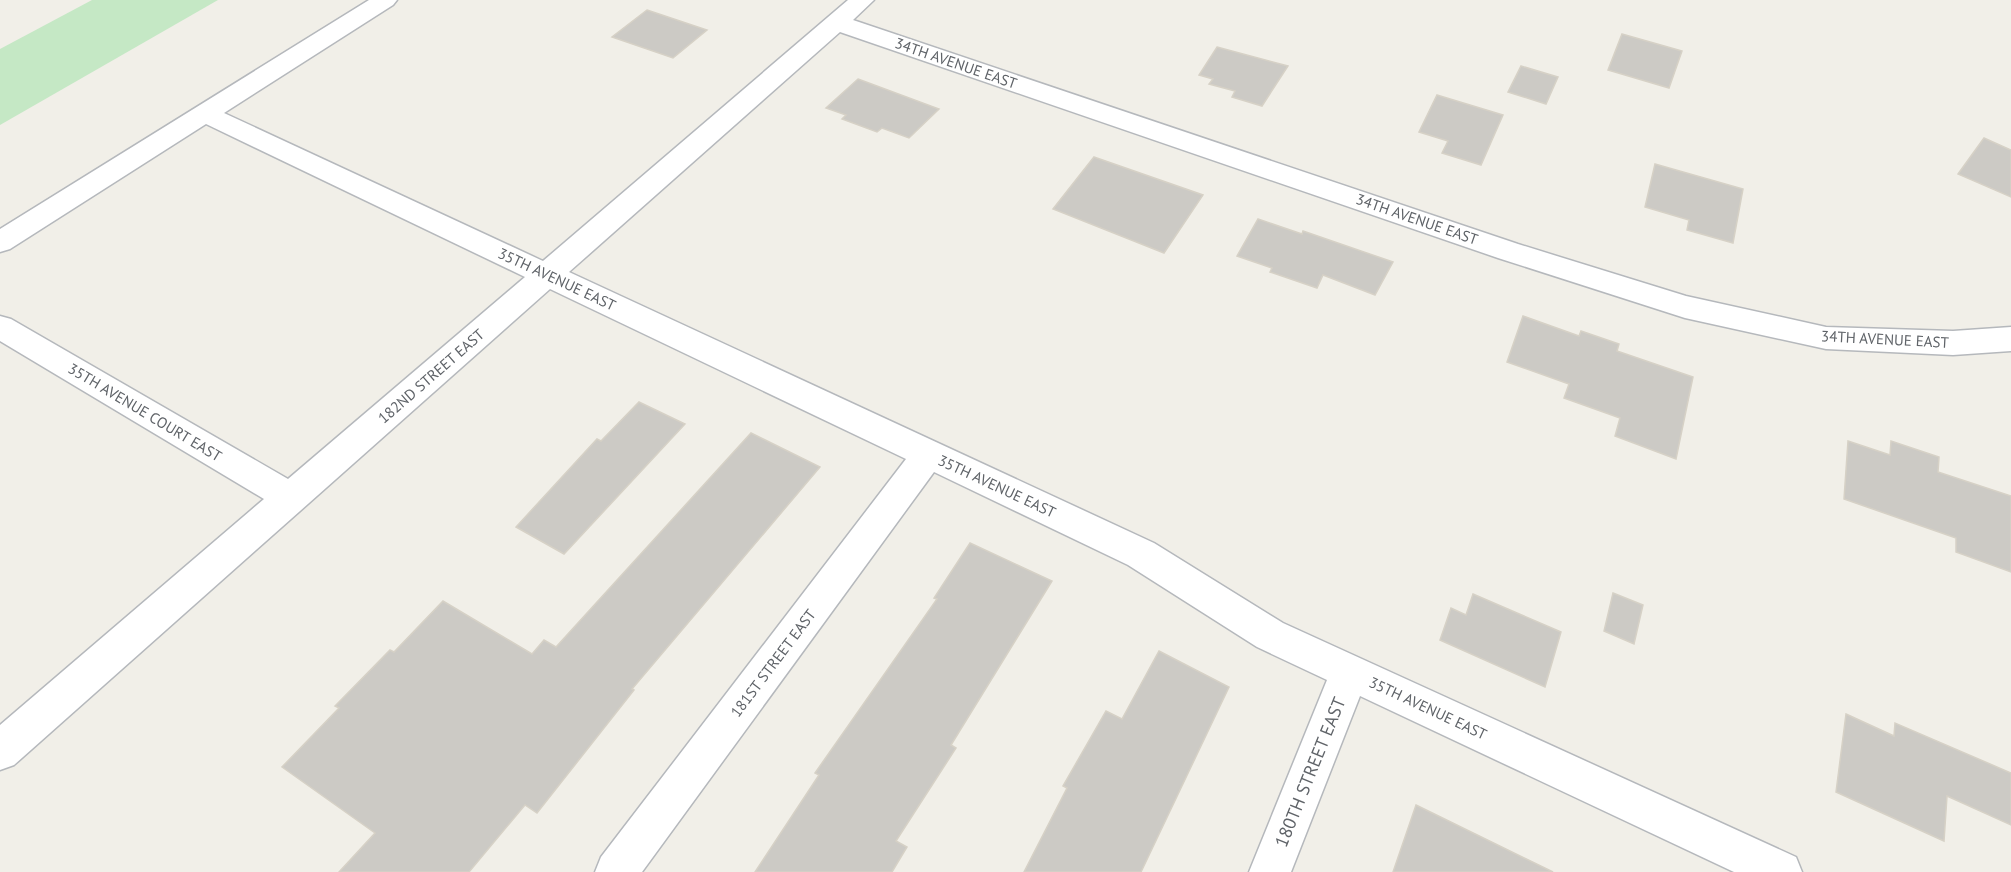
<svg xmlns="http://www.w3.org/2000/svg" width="2011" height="872" font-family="'PT Sans',sans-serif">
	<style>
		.green { fill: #c5e8c5 }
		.building { fill: #cccac5; stroke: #d6d1c6; stroke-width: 1.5 }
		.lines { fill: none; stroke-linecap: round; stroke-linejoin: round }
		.street-casing { stroke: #b5b8bc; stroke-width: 3 }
		.street { fill: #fff; fill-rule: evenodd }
		.labels { text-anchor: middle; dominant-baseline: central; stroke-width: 4.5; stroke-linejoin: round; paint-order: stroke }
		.street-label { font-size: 15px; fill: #5f6368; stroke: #fff }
		.near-street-label { font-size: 18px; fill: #5f6368; stroke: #fff }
	</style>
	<rect width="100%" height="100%" fill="#f1efe8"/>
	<!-- green -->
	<path class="green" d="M 92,0 L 218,0 L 0,125 L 0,49 Z"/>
	<!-- building -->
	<g class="building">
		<path d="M 647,10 L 707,30 L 673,58 L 612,37 Z"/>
		<path d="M 1622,34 L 1682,51 L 1669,88 L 1608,70 Z"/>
		<path d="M 1217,47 L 1288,66 L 1262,106 L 1232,97 L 1235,91 L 1209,84 L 1213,79 L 1199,75 Z"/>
		<path d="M 1521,66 L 1558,77 L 1546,104 L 1508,92 Z"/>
		<path d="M 858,79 L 939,109 L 909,138 L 882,128 L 877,132 L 842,119 L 846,115 L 826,108 Z"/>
		<path d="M 1437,95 L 1503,115 L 1481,165 L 1442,153 L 1448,141 L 1419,132 Z"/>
		<path d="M 1984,138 L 2011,150 L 2011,197 L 1958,174 Z"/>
		<path d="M 1094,157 L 1203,195 L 1164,253 L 1053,209 Z"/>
		<path d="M 1655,164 L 1743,189 L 1733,243 L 1687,230 L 1689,220 L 1645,207 Z"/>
		<path d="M 1258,219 L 1302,234 L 1303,231 L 1393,262 L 1375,295 L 1323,275 L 1317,288 L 1270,272 L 1272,268 L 1237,256 Z"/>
		<path d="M 1523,316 L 1579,336 L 1581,331 L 1619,344 L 1617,351 L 1693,377 L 1676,459 L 1615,436 L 1620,418 L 1564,398 L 1569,384 L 1507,362 Z"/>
		<path d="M 639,402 L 685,424 L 564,554 L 516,527 L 597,439 L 601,441 Z"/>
		<path d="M 751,433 L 820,467 L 632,689 L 634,690 L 537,813 L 525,805 L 469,872 L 339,872 L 375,833 L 282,767 L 339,708 L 335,706 L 390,650 L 394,652 L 443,601 L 532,654 L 544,640 L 556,647 Z"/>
		<path d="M 1848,441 L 1890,455 L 1891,441 L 1939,457 L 1938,472 L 2011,496 L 2011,572 L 1956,552 L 1956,538 L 1844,499 Z"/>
		<path d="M 970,543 L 1052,581 L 951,745 L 956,748 L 896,841 L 907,847 L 892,872 L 755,872 L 819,775 L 815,773 L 937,599 L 934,598 Z"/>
		<path d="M 1613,593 L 1643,605 L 1634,644 L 1604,631 Z"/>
		<path d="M 1473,594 L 1561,632 L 1545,687 L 1440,640 L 1451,608 L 1466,615 Z"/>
		<path d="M 1159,651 L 1229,687 L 1141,872 L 1024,872 L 1067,788 L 1063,786 L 1106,711 L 1122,719 Z"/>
		<path d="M 1846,714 L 1894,736 L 1895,723 L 2011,773 L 2011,825 L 1947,796 L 1944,841 L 1836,792 Z"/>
		<path d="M 1416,805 L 1553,872 L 1393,872 Z"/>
	</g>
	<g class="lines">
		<defs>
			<path id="street" d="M 369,0 L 397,0 L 393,5 L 224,113 L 543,261 L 848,0 L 874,0 L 853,20 L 1518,244 L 1686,296 L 1826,327 L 1953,331 L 2011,327 L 2011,351 L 1953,355 L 1826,349 L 1685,318 L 1498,258 L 840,32 L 569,272 L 1154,543 L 1283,623 L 1796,857 L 1802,872 L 1734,872 L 1360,696 L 1291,872 L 1249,872 L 1327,680 L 1257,647 L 1128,565 L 934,472 L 642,872 L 595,872 L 601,857 L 906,459 L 550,289 L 14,765 L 0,770 L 0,725 L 264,499 L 0,341 L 0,316 L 11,319 L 288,479 L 525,277 L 206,124 L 10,249 L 0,252 L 0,229 Z"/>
		</defs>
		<!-- street casing -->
		<use href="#street" class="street-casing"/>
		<!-- street -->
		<use href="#street" class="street"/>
	</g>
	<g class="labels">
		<!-- street labels -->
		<g class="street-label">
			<text transform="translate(956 63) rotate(19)">34TH AVENUE EAST</text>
			<text transform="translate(1417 219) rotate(19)">34TH AVENUE EAST</text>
			<text transform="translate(557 279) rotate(25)">35TH AVENUE EAST</text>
			<text transform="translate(1885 339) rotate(3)">34TH AVENUE EAST</text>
			<text transform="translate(431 376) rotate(-41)">182ND STREET EAST</text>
			<text transform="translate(145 412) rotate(31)">35TH AVENUE COURT EAST</text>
			<text transform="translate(997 486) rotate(25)">35TH AVENUE EAST</text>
			<text transform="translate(773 663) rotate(-53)">181ST STREET EAST</text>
			<text transform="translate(1428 708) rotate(25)">35TH AVENUE EAST</text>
		</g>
		<!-- near-street labels -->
		<g class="near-street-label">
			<text transform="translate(1310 772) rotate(-68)">180TH STREET EAST</text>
		</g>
	</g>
</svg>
